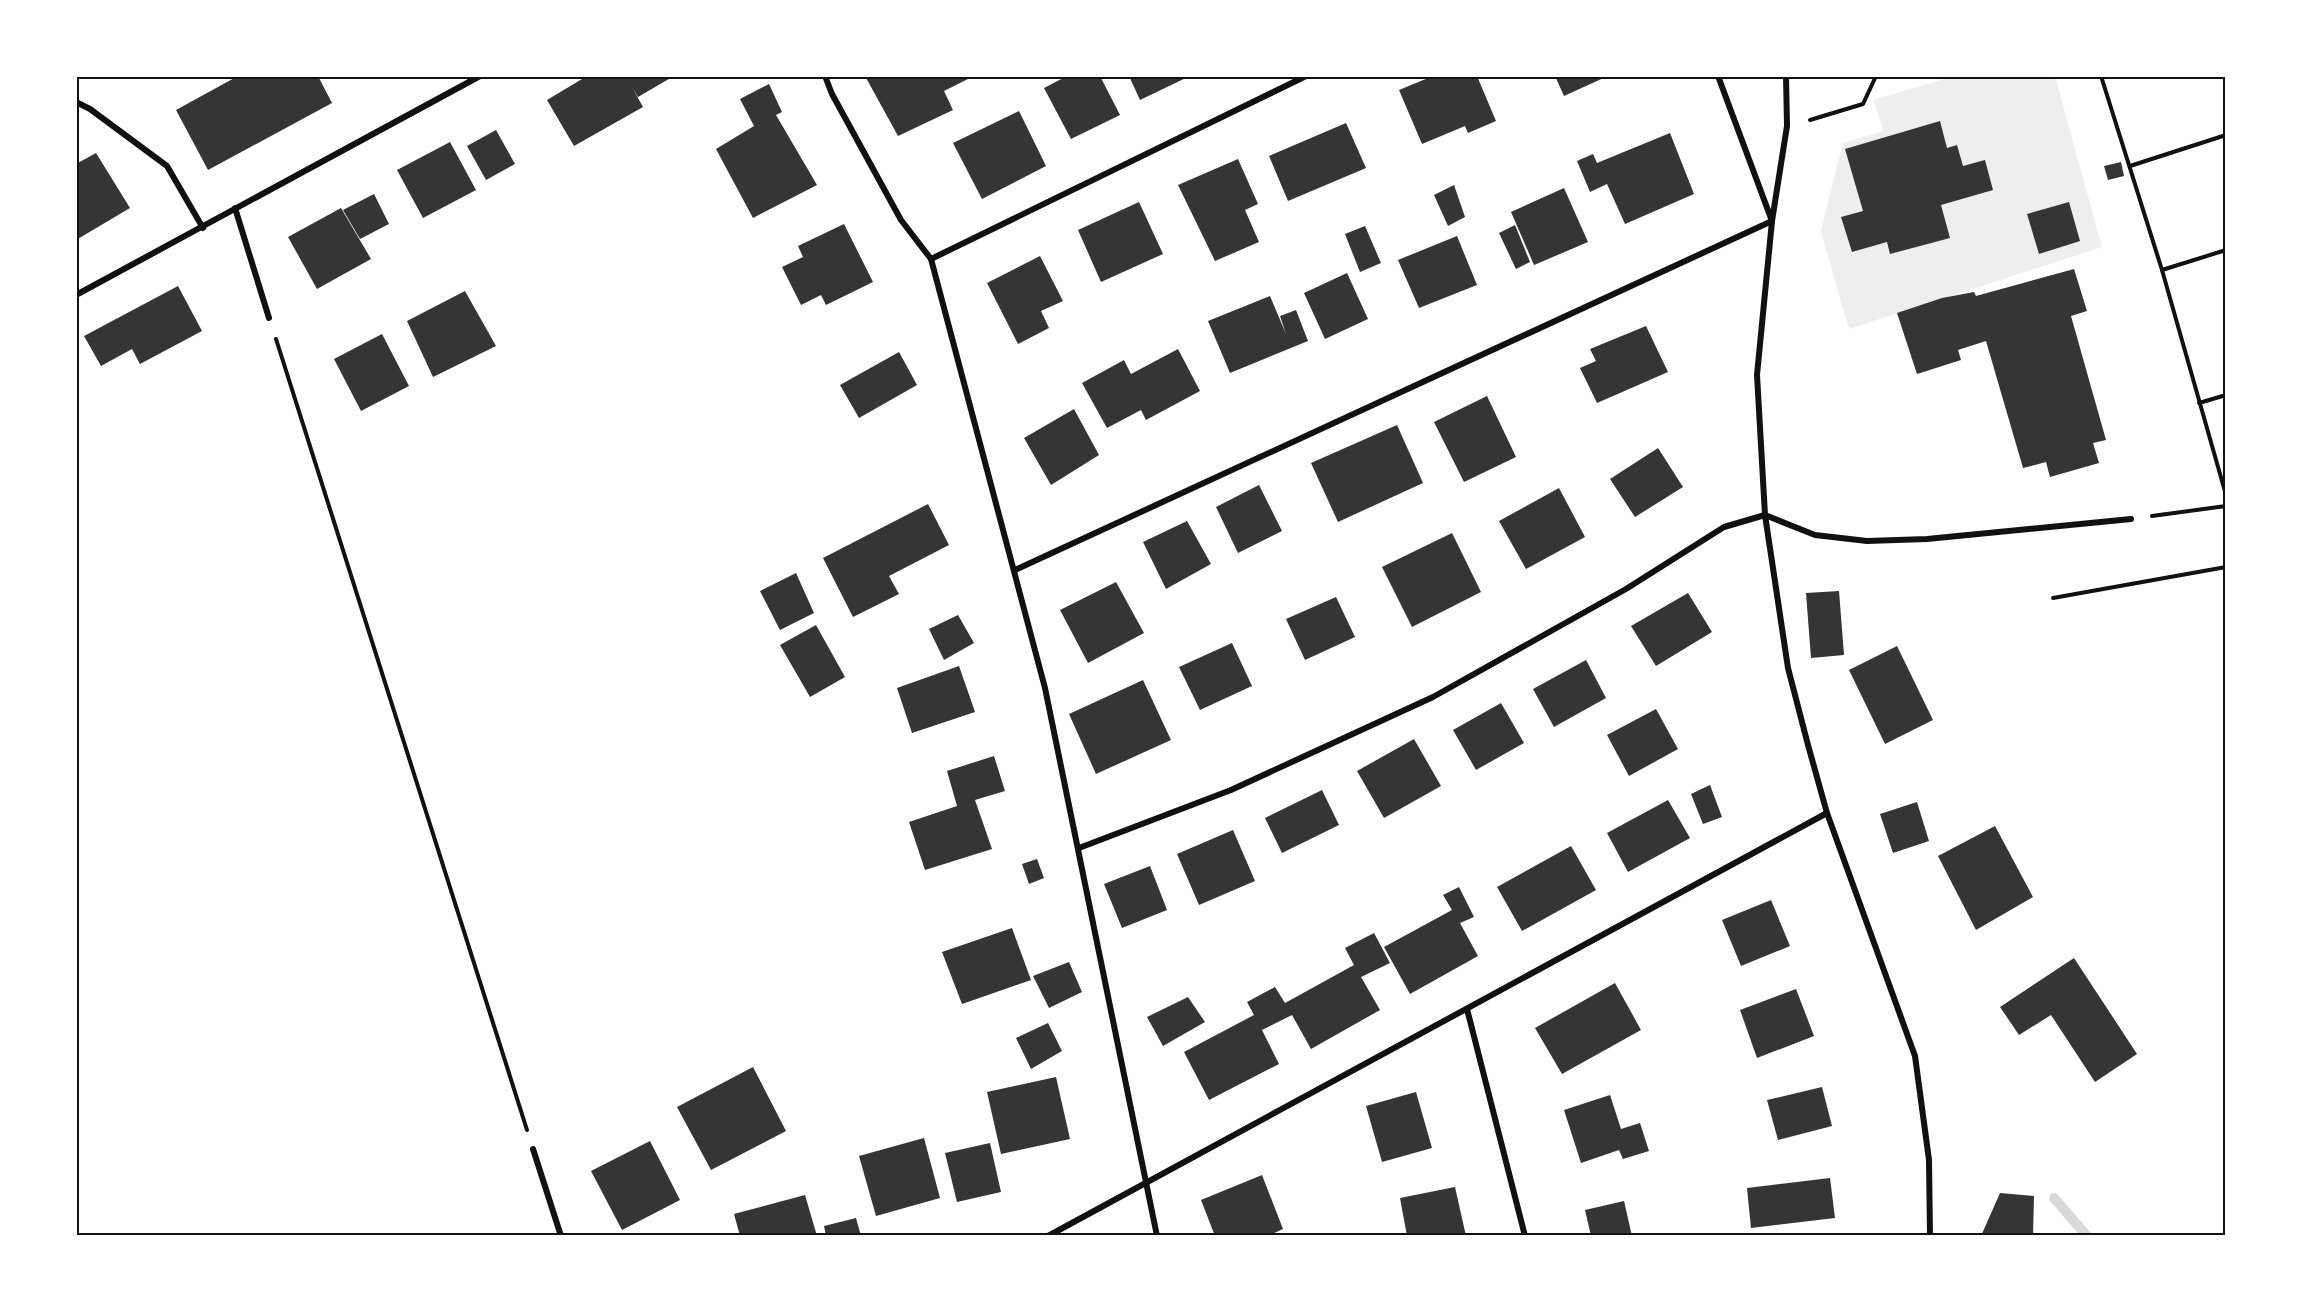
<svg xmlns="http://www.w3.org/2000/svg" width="2302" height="1312" font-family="'Roboto Condensed',sans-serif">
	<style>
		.green { fill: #eee }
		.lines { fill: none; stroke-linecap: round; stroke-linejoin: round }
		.stream { stroke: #d9d9d9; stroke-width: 10 }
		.building { fill: #353535 }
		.path { stroke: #111; stroke-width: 4 }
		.minor { stroke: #111; stroke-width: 6 }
		.neatline { fill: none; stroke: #111; stroke-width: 2 }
	</style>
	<rect width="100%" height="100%" fill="#fff"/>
	<!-- green -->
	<path class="green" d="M 1952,77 L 2055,77 L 2102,247 L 1849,329 L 1821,231 L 1843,143 L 1884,131 L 1873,100 Z"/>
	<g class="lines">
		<!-- stream -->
		<path class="stream" d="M 2054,1198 L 2087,1236"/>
	</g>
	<!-- building -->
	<g class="building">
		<path d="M 238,76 L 318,76 L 332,103 L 208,170 L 176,110 Z"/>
		<path d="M 587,76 L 674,76 L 638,97 L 632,87 L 643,107 L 574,146 L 547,100 Z"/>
		<path d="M 865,76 L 974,76 L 944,91 L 953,110 L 898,136 Z"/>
		<path d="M 1067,76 L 1100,76 L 1120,115 L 1071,139 L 1044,88 Z"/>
		<path d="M 1129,76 L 1190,76 L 1140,100 Z"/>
		<path d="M 1433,76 L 1477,76 L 1496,121 L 1468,133 L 1465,126 L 1422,144 L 1399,90 Z"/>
		<path d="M 1555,76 L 1608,76 L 1564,96 Z"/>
		<path d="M 769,84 L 782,112 L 776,115 L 817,185 L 753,218 L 716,149 L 754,126 L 740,99 Z"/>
		<path d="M 1019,111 L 1046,166 L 982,199 L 953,143 Z"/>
		<path d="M 1940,121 L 1947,148 L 1957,145 L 1963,166 L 1985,160 L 1993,190 L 1941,205 L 1950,238 L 1890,254 L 1887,242 L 1852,252 L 1841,217 L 1863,211 L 1845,149 Z"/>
		<path d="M 1346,123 L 1366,168 L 1288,201 L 1269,156 Z"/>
		<path d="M 496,130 L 515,164 L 486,180 L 467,146 Z"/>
		<path d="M 1670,133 L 1694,194 L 1625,224 L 1607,184 L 1590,192 L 1577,161 L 1593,154 L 1597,163 Z"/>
		<path d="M 450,142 L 476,190 L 423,218 L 397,170 Z"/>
		<path d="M 96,153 L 130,208 L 76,240 L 76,164 Z"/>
		<path d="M 1238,159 L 1258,204 L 1245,210 L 1259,242 L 1215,261 L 1178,185 Z"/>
		<path d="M 2121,162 L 2124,176 L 2108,180 L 2104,166 Z"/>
		<path d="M 1454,185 L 1465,217 L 1448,226 L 1434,195 Z"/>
		<path d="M 1564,188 L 1588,242 L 1534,265 L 1511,212 Z"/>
		<path d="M 374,194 L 389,224 L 360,239 L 343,210 Z"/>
		<path d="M 1139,202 L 1163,254 L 1101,282 L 1078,230 Z"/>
		<path d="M 2069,202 L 2080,241 L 2039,254 L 2027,214 Z"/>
		<path d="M 341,208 L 371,259 L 317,289 L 288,237 Z"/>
		<path d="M 844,224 L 873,282 L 826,305 L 821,295 L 801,305 L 782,267 L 803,257 L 798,246 Z"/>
		<path d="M 1515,225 L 1530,262 L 1516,269 L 1499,233 Z"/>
		<path d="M 1365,226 L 1381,263 L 1360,272 L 1345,234 Z"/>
		<path d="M 1457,236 L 1477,285 L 1419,308 L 1398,260 Z"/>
		<path d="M 1040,256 L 1063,301 L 1041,311 L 1049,328 L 1018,344 L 987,283 Z"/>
		<path d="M 2074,269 L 2087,311 L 2071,316 L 2106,440 L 2093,443 L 2099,463 L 2050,477 L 2046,462 L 2023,468 L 1986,341 L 1958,350 L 1961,360 L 1917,374 L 1897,313 L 1942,298 L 1974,292 L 1976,296 Z"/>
		<path d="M 1347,273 L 1368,319 L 1325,339 L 1304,293 Z"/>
		<path d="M 178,286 L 202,331 L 140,364 L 132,349 L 101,366 L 84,336 Z"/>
		<path d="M 465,291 L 496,346 L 433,377 L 407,321 Z"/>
		<path d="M 1270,296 L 1286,334 L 1280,316 L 1296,310 L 1308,341 L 1230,373 L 1208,321 Z"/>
		<path d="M 1646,326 L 1668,372 L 1597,403 L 1580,368 L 1596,361 L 1590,349 Z"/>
		<path d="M 382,334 L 409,386 L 361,411 L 334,359 Z"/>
		<path d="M 1178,349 L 1200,391 L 1146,420 L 1141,410 L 1107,428 L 1082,383 L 1124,360 L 1131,374 Z"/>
		<path d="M 899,352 L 917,385 L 859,418 L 840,385 Z"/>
		<path d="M 1487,396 L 1516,457 L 1464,482 L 1434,422 Z"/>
		<path d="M 1074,409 L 1099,455 L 1051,485 L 1024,438 Z"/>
		<path d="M 1397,425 L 1423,483 L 1338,522 L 1311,463 Z"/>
		<path d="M 1658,448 L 1683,487 L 1635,517 L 1610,479 Z"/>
		<path d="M 1259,485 L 1282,531 L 1238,553 L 1216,507 Z"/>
		<path d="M 1559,488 L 1585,537 L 1526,569 L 1499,521 Z"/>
		<path d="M 928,504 L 949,545 L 889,576 L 899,594 L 853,617 L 823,558 Z"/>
		<path d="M 1187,521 L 1211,564 L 1166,589 L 1143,542 Z"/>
		<path d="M 1452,533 L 1481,592 L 1412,627 L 1382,567 Z"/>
		<path d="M 796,573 L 814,613 L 780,630 L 760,591 Z"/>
		<path d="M 1116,582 L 1144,633 L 1088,663 L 1060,610 Z"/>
		<path d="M 1839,591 L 1844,655 L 1811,658 L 1806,593 Z"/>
		<path d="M 1688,593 L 1712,632 L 1656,666 L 1631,626 Z"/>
		<path d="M 1336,597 L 1355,637 L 1305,660 L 1286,619 Z"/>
		<path d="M 958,615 L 974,643 L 944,660 L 929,629 Z"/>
		<path d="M 816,625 L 845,677 L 810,697 L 780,645 Z"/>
		<path d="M 1232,643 L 1252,686 L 1200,710 L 1179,667 Z"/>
		<path d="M 1897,646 L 1933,720 L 1885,744 L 1849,670 Z"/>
		<path d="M 1586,660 L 1606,698 L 1554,727 L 1533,689 Z"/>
		<path d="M 959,666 L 975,712 L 912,733 L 897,688 Z"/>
		<path d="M 1143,680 L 1171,740 L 1096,774 L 1069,714 Z"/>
		<path d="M 1501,703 L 1524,743 L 1476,770 L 1453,730 Z"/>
		<path d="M 1656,709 L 1678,749 L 1629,776 L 1607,735 Z"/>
		<path d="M 1414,739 L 1441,786 L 1384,818 L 1357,771 Z"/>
		<path d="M 994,756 L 1005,791 L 975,800 L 992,849 L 925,870 L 909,822 L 957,806 L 947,771 Z"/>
		<path d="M 1710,785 L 1722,817 L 1703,824 L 1691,794 Z"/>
		<path d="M 1322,790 L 1339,825 L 1282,853 L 1265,818 Z"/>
		<path d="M 1668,800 L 1690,838 L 1628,872 L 1607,833 Z"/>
		<path d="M 1917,802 L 1929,841 L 1893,853 L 1880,814 Z"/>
		<path d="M 1995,826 L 2033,897 L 1976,930 L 1938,856 Z"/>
		<path d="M 1233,830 L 1255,881 L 1199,905 L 1177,854 Z"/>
		<path d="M 1571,846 L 1596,890 L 1522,931 L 1497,887 Z"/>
		<path d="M 1037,859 L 1044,878 L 1029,884 L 1022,864 Z"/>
		<path d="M 1150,866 L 1167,910 L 1122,928 L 1104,884 Z"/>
		<path d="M 1459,887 L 1474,917 L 1460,923 L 1478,956 L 1410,994 L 1384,947 L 1452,910 L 1443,895 Z"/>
		<path d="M 1771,900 L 1790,946 L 1741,966 L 1722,920 Z"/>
		<path d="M 1012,928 L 1031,980 L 962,1004 L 942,952 Z"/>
		<path d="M 1374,933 L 1390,963 L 1361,977 L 1380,1010 L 1311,1049 L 1292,1015 L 1262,1030 L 1279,1064 L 1209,1100 L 1184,1052 L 1254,1015 L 1247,1002 L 1275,987 L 1285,1003 L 1354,965 L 1345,948 Z"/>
		<path d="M 2074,958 L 2137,1054 L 2095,1082 L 2051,1015 L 2019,1035 L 2000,1007 Z"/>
		<path d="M 1069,962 L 1082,992 L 1049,1008 L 1033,976 Z"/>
		<path d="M 1615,983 L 1641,1030 L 1562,1074 L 1535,1028 Z"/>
		<path d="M 1796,989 L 1814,1036 L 1757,1058 L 1740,1010 Z"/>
		<path d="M 1188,997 L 1205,1022 L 1163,1046 L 1147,1017 Z"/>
		<path d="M 1048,1023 L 1062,1051 L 1031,1069 L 1016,1038 Z"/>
		<path d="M 753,1067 L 786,1131 L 711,1170 L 677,1107 Z"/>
		<path d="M 1056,1077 L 1070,1139 L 1001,1154 L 987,1092 Z"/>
		<path d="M 1822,1087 L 1832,1126 L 1778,1140 L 1767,1100 Z"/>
		<path d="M 1416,1092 L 1432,1148 L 1382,1162 L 1366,1106 Z"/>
		<path d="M 1610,1095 L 1621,1129 L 1640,1123 L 1649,1151 L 1623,1159 L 1619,1150 L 1581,1163 L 1564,1110 Z"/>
		<path d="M 924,1138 L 940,1198 L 876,1216 L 859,1156 Z"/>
		<path d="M 650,1141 L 680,1200 L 622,1230 L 591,1171 Z"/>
		<path d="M 990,1143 L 1001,1192 L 957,1202 L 945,1153 Z"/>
		<path d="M 1262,1175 L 1283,1229 L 1268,1236 L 1215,1236 L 1201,1200 Z"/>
		<path d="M 1830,1178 L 1835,1218 L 1751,1228 L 1747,1188 Z"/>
		<path d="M 1455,1187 L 1466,1236 L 1407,1236 L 1400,1198 Z"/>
		<path d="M 2000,1193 L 2034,1196 L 2033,1236 L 1981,1236 Z"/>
		<path d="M 805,1195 L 817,1236 L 740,1236 L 734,1214 Z"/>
		<path d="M 1624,1201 L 1632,1236 L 1591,1236 L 1585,1210 Z"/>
		<path d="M 856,1218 L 861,1236 L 826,1236 L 824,1226 Z"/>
	</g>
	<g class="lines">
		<!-- path -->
		<g class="path">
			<path d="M 2101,76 L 2162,270 L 2226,495"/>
			<path d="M 1810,120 L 1863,104 L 1876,76"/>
			<path d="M 2130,166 L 2226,135"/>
			<path d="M 2162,270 L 2226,250"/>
			<path d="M 276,339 L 527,1130"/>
			<path d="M 2199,403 L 2226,395"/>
			<path d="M 2152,516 L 2226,506"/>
			<path d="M 2053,598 L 2226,567"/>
		</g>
		<!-- minor -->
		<g class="minor">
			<path d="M 825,76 L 832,94 L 901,220 L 931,259 L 1045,688 L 1157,1236"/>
			<path d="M 1718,76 L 1772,221"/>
			<path d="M 1786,76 L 1787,126 L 1772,221 L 1757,375 L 1765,515 L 1788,668 L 1808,745 L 1827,813 L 1915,1056 L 1929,1160 L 1930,1236"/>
			<path d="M 76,102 L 90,109 L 167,166 L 203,228"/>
			<path d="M 235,208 L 269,318"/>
			<path d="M 931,259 L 1306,76"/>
			<path d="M 76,295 L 480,76"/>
			<path d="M 1015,570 L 1772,221"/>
			<path d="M 1079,848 L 1231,790 L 1433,697 L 1626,589 L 1724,527 L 1765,515 L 1815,535 L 1867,541 L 1927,539 L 2131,519"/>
			<path d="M 1467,1009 L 1525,1236"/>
			<path d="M 533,1149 L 561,1236"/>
			<path d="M 1048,1236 L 1827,813"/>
		</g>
	</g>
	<!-- border -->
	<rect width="2302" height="1312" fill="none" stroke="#ffffff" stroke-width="156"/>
	<rect x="78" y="78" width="2146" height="1156" class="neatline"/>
</svg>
